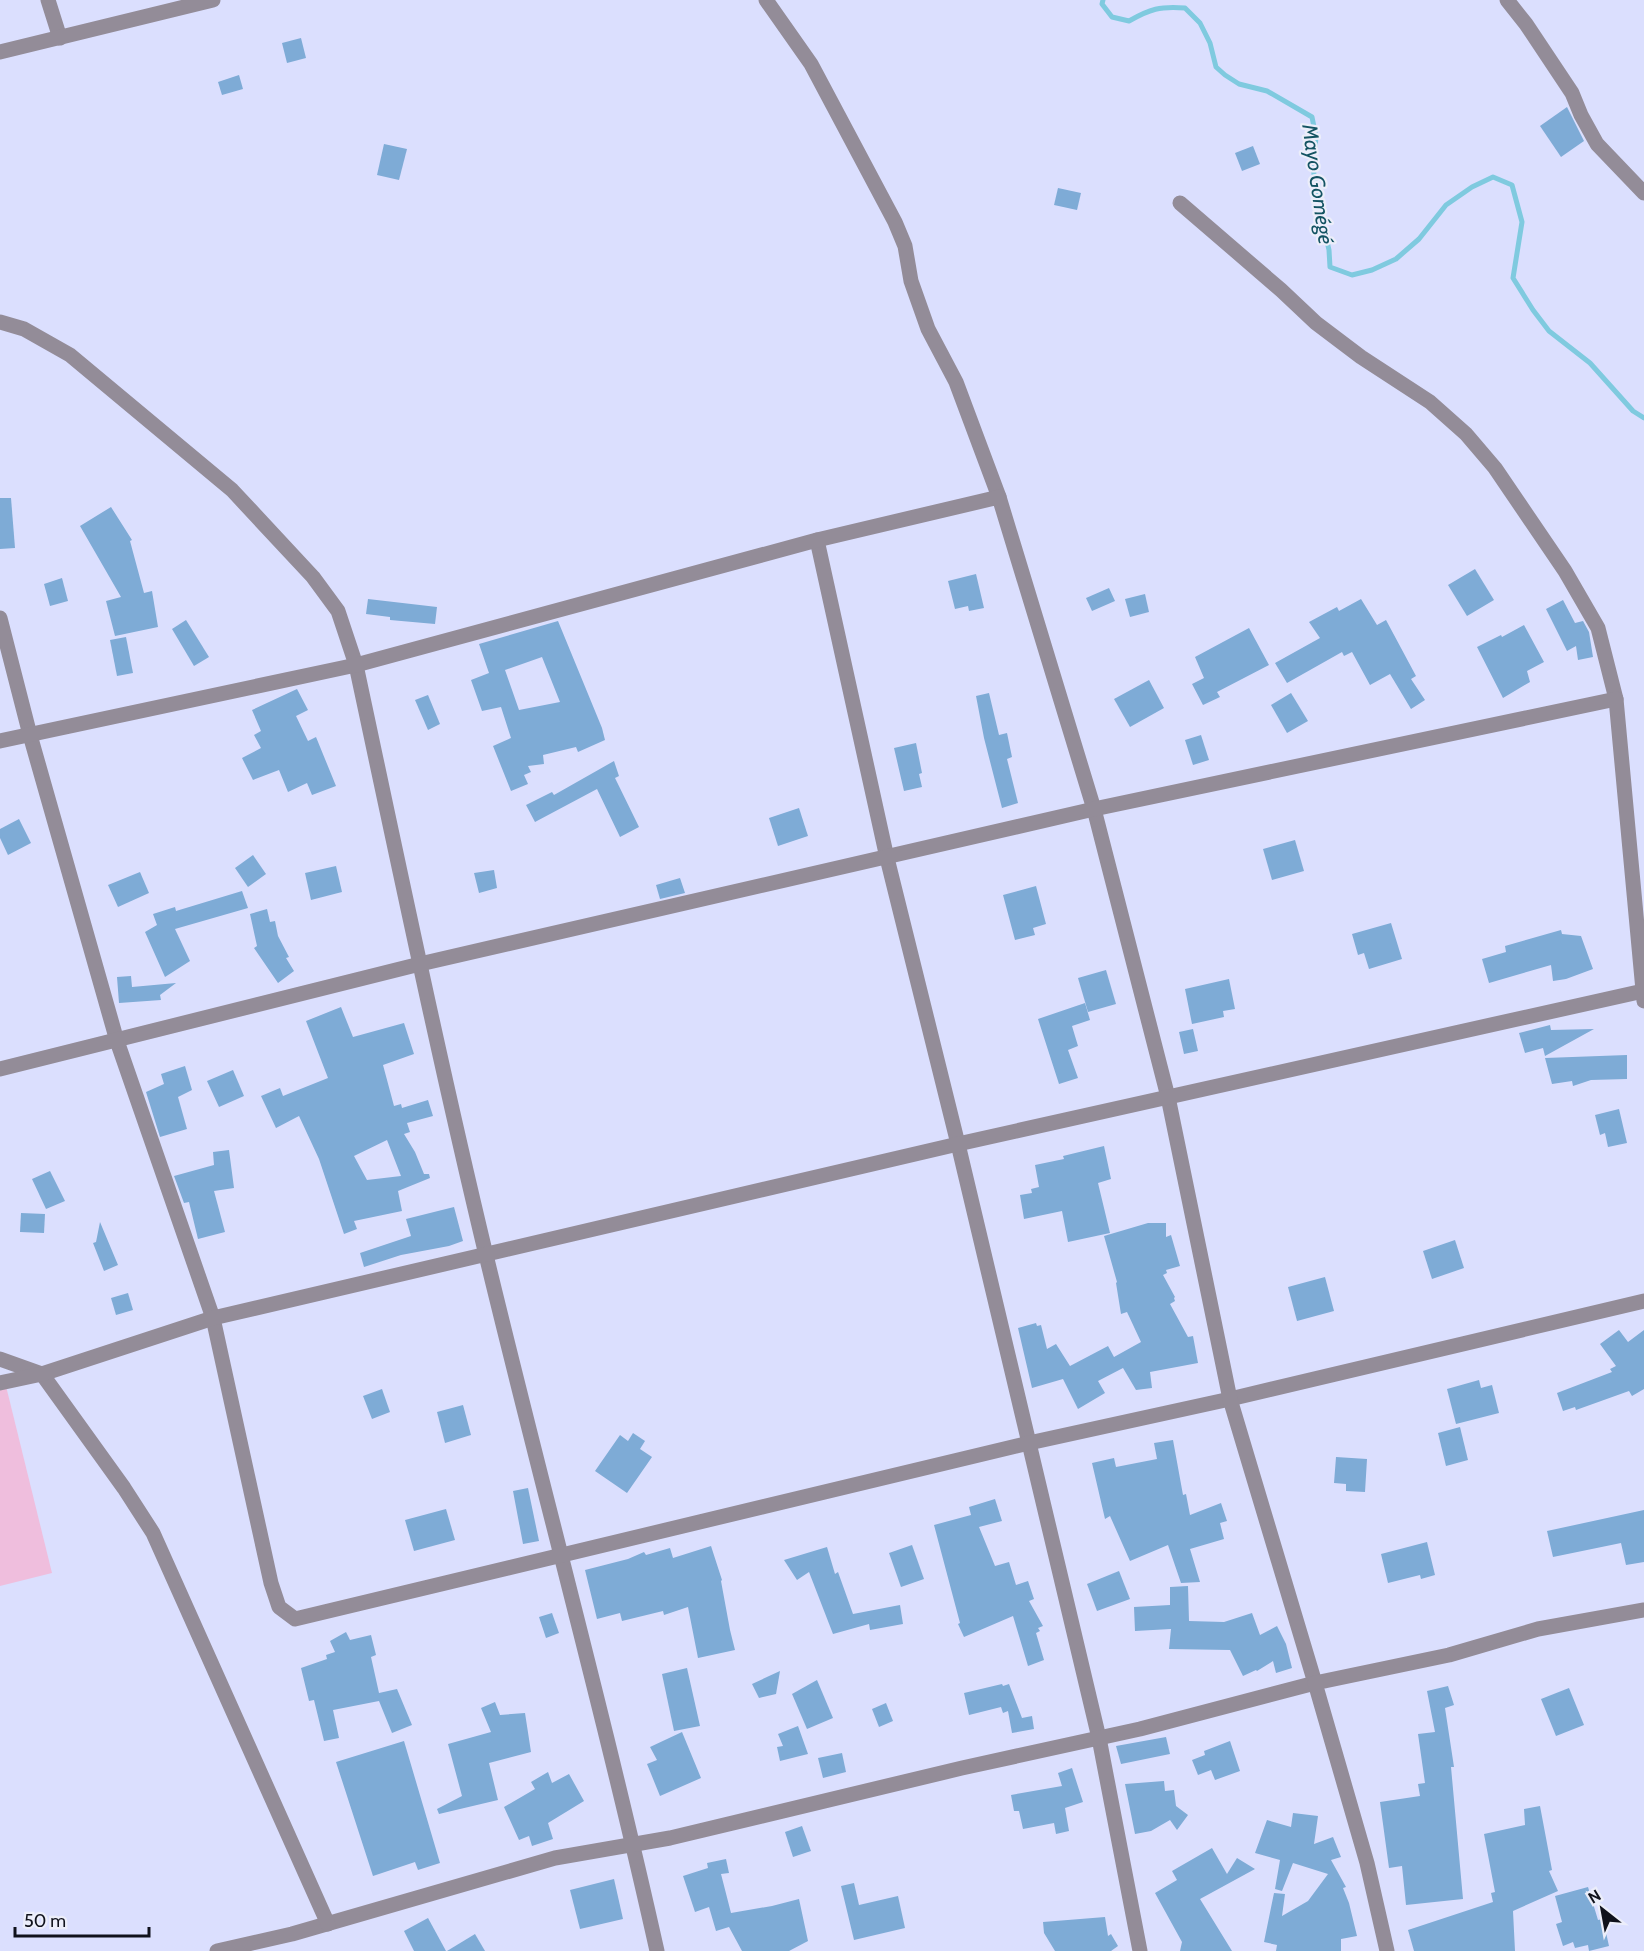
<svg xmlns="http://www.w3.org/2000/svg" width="1644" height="1951" font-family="Cabin,sans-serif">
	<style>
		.green { fill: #efbedd }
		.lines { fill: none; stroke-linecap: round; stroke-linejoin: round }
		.stream { stroke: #7fcadf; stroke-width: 5 }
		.building { fill: #7eabd6; fill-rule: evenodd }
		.street { stroke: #938c98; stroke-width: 15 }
		.labels { text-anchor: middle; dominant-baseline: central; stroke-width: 4.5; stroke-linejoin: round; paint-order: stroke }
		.water-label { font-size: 21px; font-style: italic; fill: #135362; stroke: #eceefa }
	</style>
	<rect width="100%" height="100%" fill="#dbdffe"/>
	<!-- green -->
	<path class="green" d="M 5,1382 L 52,1573 L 0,1586 L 0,1383 Z"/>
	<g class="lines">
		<!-- stream -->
		<path class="stream" d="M 1103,0 L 1102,4 L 1112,17 L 1129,21 C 1150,9 1160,6 1185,8 L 1200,23 L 1210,43 L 1216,67 L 1225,75 L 1239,84 L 1267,91 L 1312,117 L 1316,137 L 1313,167 L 1318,203 L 1329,250 L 1330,267 L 1352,275 L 1372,270 L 1396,259 L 1419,239 L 1446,205 L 1472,187 L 1493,177 L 1512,185 L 1522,222 L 1513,278 L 1533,310 L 1549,331 L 1590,363 L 1633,411 L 1644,418"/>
	</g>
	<!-- building -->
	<g class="building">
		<path d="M 301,38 L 306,58 L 287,63 L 282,43 Z"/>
		<path d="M 239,75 L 243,89 L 222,95 L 218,82 Z"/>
		<path d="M 1567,107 L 1584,141 L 1561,157 L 1540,126 Z"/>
		<path d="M 384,144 L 407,149 L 399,180 L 377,175 Z"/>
		<path d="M 1253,146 L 1260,164 L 1242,171 L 1235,153 Z"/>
		<path d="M 1058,188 L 1081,193 L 1077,210 L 1054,205 Z"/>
		<path d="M 0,498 L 11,498 L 15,548 L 0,549 Z"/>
		<path d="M 111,507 L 132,540 L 130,541 L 144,593 L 152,591 L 158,627 L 115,636 L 106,601 L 121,597 L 80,526 Z"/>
		<path d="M 1475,569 L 1494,600 L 1467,616 L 1448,585 Z"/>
		<path d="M 976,574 L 984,608 L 969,611 L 968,606 L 955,609 L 948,581 Z"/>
		<path d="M 62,578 L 68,601 L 50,606 L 44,584 Z"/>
		<path d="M 1109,588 L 1115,601 L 1092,611 L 1086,598 Z"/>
		<path d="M 1145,594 L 1149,612 L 1130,617 L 1125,599 Z"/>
		<path d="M 368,599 L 437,607 L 435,624 L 390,620 L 390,617 L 366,614 Z"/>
		<path d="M 1361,599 L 1377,625 L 1386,620 L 1416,676 L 1411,679 L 1425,700 L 1411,709 L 1390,674 L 1370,685 L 1352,652 L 1344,656 L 1342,652 L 1287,683 L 1275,663 L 1320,638 L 1309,622 L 1337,607 L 1339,611 Z"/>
		<path d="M 1563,600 L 1575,623 L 1583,621 L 1589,632 L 1593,657 L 1578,660 L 1576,646 L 1567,651 L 1546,609 Z"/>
		<path d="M 186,620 L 209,657 L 194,666 L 172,629 Z"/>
		<path d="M 558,621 L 602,728 L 605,740 L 578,752 L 576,747 L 543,755 L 544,764 L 528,766 L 531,772 L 524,775 L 528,784 L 511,791 L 493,746 L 511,738 L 501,707 L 482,711 L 471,680 L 489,673 L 479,644 ZM 542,657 L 560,702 L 519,710 L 505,670 Z"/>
		<path d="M 1524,625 L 1544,662 L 1527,671 L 1530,682 L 1503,698 L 1477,647 L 1501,635 L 1502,637 Z"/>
		<path d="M 1249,628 L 1269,665 L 1217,692 L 1220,697 L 1203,705 L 1192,684 L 1204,678 L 1195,657 Z"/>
		<path d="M 126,637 L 133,673 L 117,676 L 110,640 Z"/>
		<path d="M 1149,680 L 1164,708 L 1130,727 L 1114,699 Z"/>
		<path d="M 297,689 L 308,710 L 296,716 L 308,741 L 316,737 L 336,786 L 312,795 L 307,783 L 288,792 L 279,770 L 253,780 L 242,758 L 261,748 L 254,735 L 261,731 L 252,710 Z"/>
		<path d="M 989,693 L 999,735 L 1007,733 L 1012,757 L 1007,759 L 1018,803 L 1002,808 L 984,738 L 976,696 Z"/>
		<path d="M 1291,693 L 1308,721 L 1287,733 L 1271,705 Z"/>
		<path d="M 428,695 L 440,724 L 428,730 L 415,700 Z"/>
		<path d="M 1201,735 L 1209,760 L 1193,765 L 1185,740 Z"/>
		<path d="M 916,743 L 922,773 L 919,774 L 922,787 L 904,791 L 894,748 Z"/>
		<path d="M 614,761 L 619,776 L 615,778 L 639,827 L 620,837 L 597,789 L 535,822 L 526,805 L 552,792 L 554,795 Z"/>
		<path d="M 799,808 L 808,836 L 778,846 L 769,818 Z"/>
		<path d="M 19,819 L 31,843 L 8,855 L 0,838 L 0,829 Z"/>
		<path d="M 1295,840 L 1304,871 L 1272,880 L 1263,849 Z"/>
		<path d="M 253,855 L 266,874 L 248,887 L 235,868 Z"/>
		<path d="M 336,866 L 342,892 L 311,900 L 305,873 Z"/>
		<path d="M 494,870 L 497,888 L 479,893 L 474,873 Z"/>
		<path d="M 140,872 L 149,893 L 118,907 L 108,885 Z"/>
		<path d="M 680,878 L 685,893 L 660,899 L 656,885 Z"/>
		<path d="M 1036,886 L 1046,924 L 1033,928 L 1035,935 L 1015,940 L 1003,895 Z"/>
		<path d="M 242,891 L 248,908 L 175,929 L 190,961 L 165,977 L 145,932 L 157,925 L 153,914 L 175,907 L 176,911 Z"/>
		<path d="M 267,909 L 270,922 L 275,921 L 278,936 L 289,957 L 286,958 L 294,971 L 278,983 L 254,948 L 257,946 L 250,914 Z"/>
		<path d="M 1391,923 L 1402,959 L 1369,969 L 1364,953 L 1358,955 L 1352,934 Z"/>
		<path d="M 1561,930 L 1562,934 L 1581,936 L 1593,969 L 1566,979 L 1553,981 L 1551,965 L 1489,983 L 1482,959 L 1506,952 L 1505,946 Z"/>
		<path d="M 1106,970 L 1116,1004 L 1088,1012 L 1078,978 Z"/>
		<path d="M 131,976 L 132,987 L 176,983 L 160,995 L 161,1000 L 119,1003 L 117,977 Z"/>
		<path d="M 1229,979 L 1235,1009 L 1223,1011 L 1224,1017 L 1192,1024 L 1185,989 Z"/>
		<path d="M 1085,1003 L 1090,1020 L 1072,1026 L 1078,1046 L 1068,1050 L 1078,1078 L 1059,1084 L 1038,1019 Z"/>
		<path d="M 341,1007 L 353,1037 L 404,1023 L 414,1054 L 383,1065 L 394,1106 L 401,1104 L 402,1108 L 428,1100 L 433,1116 L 407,1123 L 410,1132 L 404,1134 L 415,1152 L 424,1174 L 429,1174 L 430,1178 L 398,1191 L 402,1211 L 354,1221 L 357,1229 L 344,1234 L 319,1159 L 299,1116 L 276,1128 L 261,1096 L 280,1088 L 283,1096 L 328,1078 L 306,1021 ZM 387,1140 L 401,1176 L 367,1180 L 354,1156 Z"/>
		<path d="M 1550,1025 L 1551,1030 L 1594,1029 L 1545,1056 L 1543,1048 L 1525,1053 L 1519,1033 Z"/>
		<path d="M 1193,1029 L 1198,1051 L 1184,1054 L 1179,1032 Z"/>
		<path d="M 1627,1055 L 1627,1079 L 1591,1080 L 1573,1086 L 1572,1081 L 1552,1084 L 1545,1058 Z"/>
		<path d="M 185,1066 L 192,1090 L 178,1097 L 187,1129 L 160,1137 L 146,1092 L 164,1084 L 161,1074 Z"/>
		<path d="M 233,1070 L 244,1096 L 219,1107 L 207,1081 Z"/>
		<path d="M 1619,1109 L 1627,1143 L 1608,1147 L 1605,1133 L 1600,1135 L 1595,1115 Z"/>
		<path d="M 1104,1146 L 1111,1179 L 1098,1183 L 1110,1233 L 1068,1242 L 1062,1211 L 1024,1219 L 1020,1195 L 1032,1193 L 1031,1189 L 1039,1187 L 1035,1165 L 1064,1159 L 1063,1156 Z"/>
		<path d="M 229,1150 L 234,1188 L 214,1191 L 225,1232 L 198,1239 L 189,1202 L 184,1203 L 174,1176 L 214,1165 L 213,1152 Z"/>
		<path d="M 50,1171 L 65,1201 L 46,1209 L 32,1179 Z"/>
		<path d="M 454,1207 L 463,1241 L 449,1246 L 401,1255 L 364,1267 L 360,1253 L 411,1236 L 406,1219 Z"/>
		<path d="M 21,1213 L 45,1214 L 44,1233 L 20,1232 Z"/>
		<path d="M 100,1222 L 118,1265 L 104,1271 L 93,1243 L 96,1242 Z"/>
		<path d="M 1148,1223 L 1166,1223 L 1166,1237 L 1171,1235 L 1180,1266 L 1166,1270 L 1167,1273 L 1163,1275 L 1175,1297 L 1174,1298 L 1175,1301 L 1170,1304 L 1188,1337 L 1193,1336 L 1198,1363 L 1150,1372 L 1152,1388 L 1136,1390 L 1123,1368 L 1098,1381 L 1105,1393 L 1078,1409 L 1063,1379 L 1032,1388 L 1018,1328 L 1036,1323 L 1037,1326 L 1041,1325 L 1047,1349 L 1056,1344 L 1070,1366 L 1108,1346 L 1114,1357 L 1141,1342 L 1127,1312 L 1121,1314 L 1116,1283 L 1117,1282 L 1104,1236 Z"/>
		<path d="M 1455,1240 L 1464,1268 L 1432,1279 L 1423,1251 Z"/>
		<path d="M 1325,1277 L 1334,1311 L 1297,1321 L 1288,1287 Z"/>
		<path d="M 128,1293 L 133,1310 L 116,1315 L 111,1298 Z"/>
		<path d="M 1619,1330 L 1628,1342 L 1644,1330 L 1644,1389 L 1632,1396 L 1629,1391 L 1576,1410 L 1575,1407 L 1563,1411 L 1557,1393 L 1612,1372 L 1610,1369 L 1616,1366 L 1600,1344 Z"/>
		<path d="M 1479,1380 L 1481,1388 L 1492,1385 L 1499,1413 L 1456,1424 L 1447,1389 Z"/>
		<path d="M 382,1389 L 390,1412 L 372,1419 L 363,1396 Z"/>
		<path d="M 463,1405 L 471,1435 L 445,1443 L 437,1412 Z"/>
		<path d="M 1460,1427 L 1468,1460 L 1446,1466 L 1438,1433 Z"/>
		<path d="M 633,1433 L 645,1441 L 640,1449 L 652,1457 L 627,1493 L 595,1471 L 620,1435 L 628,1441 Z"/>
		<path d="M 1173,1440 L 1183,1495 L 1186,1494 L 1190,1515 L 1221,1503 L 1227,1521 L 1220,1523 L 1224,1539 L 1190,1549 L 1200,1582 L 1181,1583 L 1168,1545 L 1130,1561 L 1110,1516 L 1105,1519 L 1092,1463 L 1114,1458 L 1116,1467 L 1157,1459 L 1154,1443 Z"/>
		<path d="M 1336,1457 L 1367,1459 L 1365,1492 L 1346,1491 L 1346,1484 L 1334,1483 Z"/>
		<path d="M 528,1488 L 539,1541 L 523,1544 L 513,1491 Z"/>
		<path d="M 995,1499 L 1002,1521 L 979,1527 L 995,1566 L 1009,1562 L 1016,1585 L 1028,1581 L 1034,1599 L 1029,1601 L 1043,1626 L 1038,1628 L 1040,1631 L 1036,1633 L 1044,1660 L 1028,1666 L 1013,1616 L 964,1637 L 958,1624 L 960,1623 L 934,1525 L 971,1515 L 969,1507 Z"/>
		<path d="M 446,1509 L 455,1540 L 414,1551 L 405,1520 Z"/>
		<path d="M 1644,1510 L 1644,1562 L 1626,1565 L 1621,1543 L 1553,1557 L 1547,1531 Z"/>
		<path d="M 1427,1542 L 1435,1575 L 1421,1579 L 1420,1575 L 1388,1583 L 1381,1554 Z"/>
		<path d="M 912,1545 L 924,1579 L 901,1587 L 889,1553 Z"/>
		<path d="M 711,1546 L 722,1580 L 721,1581 L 730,1630 L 735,1650 L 698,1658 L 688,1607 L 664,1615 L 663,1611 L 622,1621 L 620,1613 L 597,1619 L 585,1570 L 628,1559 L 644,1552 L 646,1555 L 670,1548 L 673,1558 Z"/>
		<path d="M 827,1547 L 835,1574 L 838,1572 L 853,1614 L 900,1605 L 903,1624 L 870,1630 L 869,1624 L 833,1634 L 809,1572 L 797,1580 L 784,1560 Z"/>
		<path d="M 1119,1571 L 1130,1599 L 1097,1611 L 1087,1584 Z"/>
		<path d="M 1188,1586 L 1189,1621 L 1224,1622 L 1252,1613 L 1260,1635 L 1277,1626 L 1286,1644 L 1292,1668 L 1276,1673 L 1273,1661 L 1257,1671 L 1256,1670 L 1243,1676 L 1230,1650 L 1169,1649 L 1171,1629 L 1135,1631 L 1134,1607 L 1170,1605 L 1170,1587 Z"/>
		<path d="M 552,1613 L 559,1633 L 546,1638 L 539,1617 Z"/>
		<path d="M 346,1632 L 350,1640 L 371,1635 L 376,1655 L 371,1657 L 379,1693 L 397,1689 L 412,1725 L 392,1733 L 379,1701 L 333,1710 L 339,1738 L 324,1741 L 314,1700 L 309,1701 L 301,1668 L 327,1659 L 326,1655 L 335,1652 L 330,1641 Z"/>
		<path d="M 687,1668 L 700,1726 L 674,1731 L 662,1674 Z"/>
		<path d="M 780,1671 L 776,1694 L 759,1698 L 752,1684 Z"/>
		<path d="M 817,1680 L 833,1718 L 807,1729 L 792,1694 Z"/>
		<path d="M 1002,1684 L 1003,1686 L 1009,1684 L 1022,1718 L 1032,1716 L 1034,1729 L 1012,1733 L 1008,1711 L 1003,1713 L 1001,1707 L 969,1715 L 964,1693 Z"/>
		<path d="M 1448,1686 L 1454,1705 L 1445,1708 L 1454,1767 L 1451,1767 L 1463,1899 L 1406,1905 L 1402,1866 L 1389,1868 L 1380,1802 L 1420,1796 L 1418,1784 L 1425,1783 L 1418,1734 L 1435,1732 L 1427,1691 Z"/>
		<path d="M 1569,1688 L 1584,1725 L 1556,1736 L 1541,1699 Z"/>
		<path d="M 495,1702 L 500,1715 L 525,1713 L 531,1752 L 489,1763 L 498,1800 L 439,1814 L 437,1809 L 462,1796 L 448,1744 L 491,1732 L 481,1708 Z"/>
		<path d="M 886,1703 L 893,1721 L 879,1727 L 872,1709 Z"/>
		<path d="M 798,1726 L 808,1754 L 780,1761 L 777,1747 L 783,1746 L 778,1734 Z"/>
		<path d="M 682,1732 L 701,1778 L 660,1796 L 647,1764 L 657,1760 L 650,1747 Z"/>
		<path d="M 1166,1737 L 1170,1754 L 1121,1764 L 1116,1746 Z"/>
		<path d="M 404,1741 L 440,1863 L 418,1870 L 415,1862 L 373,1876 L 336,1762 Z"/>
		<path d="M 1230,1741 L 1240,1771 L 1215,1780 L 1211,1770 L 1198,1775 L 1192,1760 L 1205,1755 L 1204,1751 Z"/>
		<path d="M 842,1753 L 846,1772 L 823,1778 L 818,1758 Z"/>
		<path d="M 1072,1768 L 1083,1802 L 1065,1808 L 1069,1831 L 1056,1834 L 1054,1823 L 1023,1829 L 1019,1811 L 1014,1811 L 1011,1795 L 1062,1786 L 1058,1773 Z"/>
		<path d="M 548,1772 L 552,1783 L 569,1774 L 584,1801 L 548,1823 L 553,1839 L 532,1846 L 529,1836 L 519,1840 L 504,1807 L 535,1789 L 531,1782 Z"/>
		<path d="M 1164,1781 L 1165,1791 L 1174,1790 L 1176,1806 L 1188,1815 L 1177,1830 L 1170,1820 L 1151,1831 L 1135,1834 L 1125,1784 Z"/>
		<path d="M 1540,1806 L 1552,1870 L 1549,1871 L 1558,1891 L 1513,1911 L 1515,1951 L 1414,1951 L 1408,1930 L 1493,1902 L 1491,1893 L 1495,1892 L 1484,1834 L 1525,1825 L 1524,1809 Z"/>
		<path d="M 1293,1813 L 1318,1816 L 1314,1844 L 1333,1837 L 1341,1857 L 1331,1860 L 1346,1887 L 1343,1888 L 1349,1903 L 1357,1936 L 1341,1939 L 1341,1951 L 1276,1951 L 1277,1945 L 1264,1942 L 1274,1893 L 1285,1894 L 1282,1916 L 1308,1901 L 1328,1874 L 1293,1863 L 1282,1891 L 1275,1889 L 1280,1860 L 1255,1853 L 1267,1820 L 1291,1827 Z"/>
		<path d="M 802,1826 L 811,1851 L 793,1857 L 785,1832 Z"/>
		<path d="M 1212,1848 L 1227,1874 L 1237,1858 L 1255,1869 L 1200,1899 L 1232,1951 L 1180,1951 L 1182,1942 L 1155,1893 L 1177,1880 L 1172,1871 Z"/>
		<path d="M 726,1859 L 729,1873 L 721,1874 L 731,1913 L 772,1906 L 799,1899 L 808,1941 L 789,1951 L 742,1951 L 729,1927 L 716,1931 L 709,1907 L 695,1912 L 683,1876 L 708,1868 L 707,1863 Z"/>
		<path d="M 614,1879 L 623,1919 L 580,1929 L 570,1890 Z"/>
		<path d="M 854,1883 L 859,1905 L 898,1896 L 905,1928 L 854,1940 L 841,1886 Z"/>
		<path d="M 1588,1887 L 1598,1920 L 1603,1919 L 1609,1946 L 1589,1951 L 1588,1945 L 1575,1948 L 1573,1942 L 1563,1946 L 1556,1924 L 1562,1922 L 1555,1896 Z"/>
		<path d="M 1105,1917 L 1108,1936 L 1111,1934 L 1118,1946 L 1111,1951 L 1055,1951 L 1044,1933 L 1043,1922 Z"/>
		<path d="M 428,1918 L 446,1951 L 414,1951 L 404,1931 Z"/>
		<path d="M 475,1934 L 485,1951 L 447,1951 Z"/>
	</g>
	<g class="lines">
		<!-- street -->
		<g class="street">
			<path d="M 48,0 L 60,38"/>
			<path d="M 766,0 L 811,64 L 895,222 L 905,246 L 911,281 L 928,329 L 956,382 L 999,497"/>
			<path d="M 1507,0 L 1526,24 L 1572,93 L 1581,115 L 1597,144 L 1644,193"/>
			<path d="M 0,52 L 213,0"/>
			<path d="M 1180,203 L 1281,290 L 1316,323 L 1361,357 L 1430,402 L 1466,434 L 1495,468 L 1565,571 L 1598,628 L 1616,699"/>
			<path d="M 0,322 L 24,329 L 70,355 L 232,490 L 313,577 L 338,611 L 356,665 C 398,862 439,1059 486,1255 C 542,1487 605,1718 657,1951"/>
			<path d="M 817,540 L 887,858 L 958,1144 L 1099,1738 L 1140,1951"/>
			<path d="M 0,618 L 30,735 L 117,1041 L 213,1318 L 271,1583 L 279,1607 L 295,1619 L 1029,1443 L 1230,1399 L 1644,1301"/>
			<path d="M 0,741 L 356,665 L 817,540 L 999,497 L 1094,809 L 1168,1097 L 1230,1399 L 1315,1683 L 1140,1729 L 962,1768 L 670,1838 L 555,1858 L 292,1934 L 217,1951"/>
			<path d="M 0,1069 L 420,964 L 1094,809 L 1616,699 L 1644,1001"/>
			<path d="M 0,1359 L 42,1374 L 124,1488 L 153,1533 L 328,1924"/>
			<path d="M 0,1383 L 42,1374 L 213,1318 L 958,1144 L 1643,991"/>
			<path d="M 1387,1951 L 1367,1863 L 1315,1683 L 1449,1655 L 1538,1629 L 1644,1610"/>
		</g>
	</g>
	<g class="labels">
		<!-- water labels -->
		<g class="water-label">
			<text transform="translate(1318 184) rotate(82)">Mayo Gomégé</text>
		</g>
	</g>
	<!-- north arrow -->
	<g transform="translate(1602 1909) rotate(329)" stroke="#eceefa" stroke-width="4.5" paint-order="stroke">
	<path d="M0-4.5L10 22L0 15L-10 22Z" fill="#10121c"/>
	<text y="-9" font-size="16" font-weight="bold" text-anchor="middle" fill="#10121c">N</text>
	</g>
	<!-- scale -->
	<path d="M15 1927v9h134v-9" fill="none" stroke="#10121c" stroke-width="3"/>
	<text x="24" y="1927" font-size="18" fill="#10121c" stroke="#eceefa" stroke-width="4.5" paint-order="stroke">50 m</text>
</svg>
